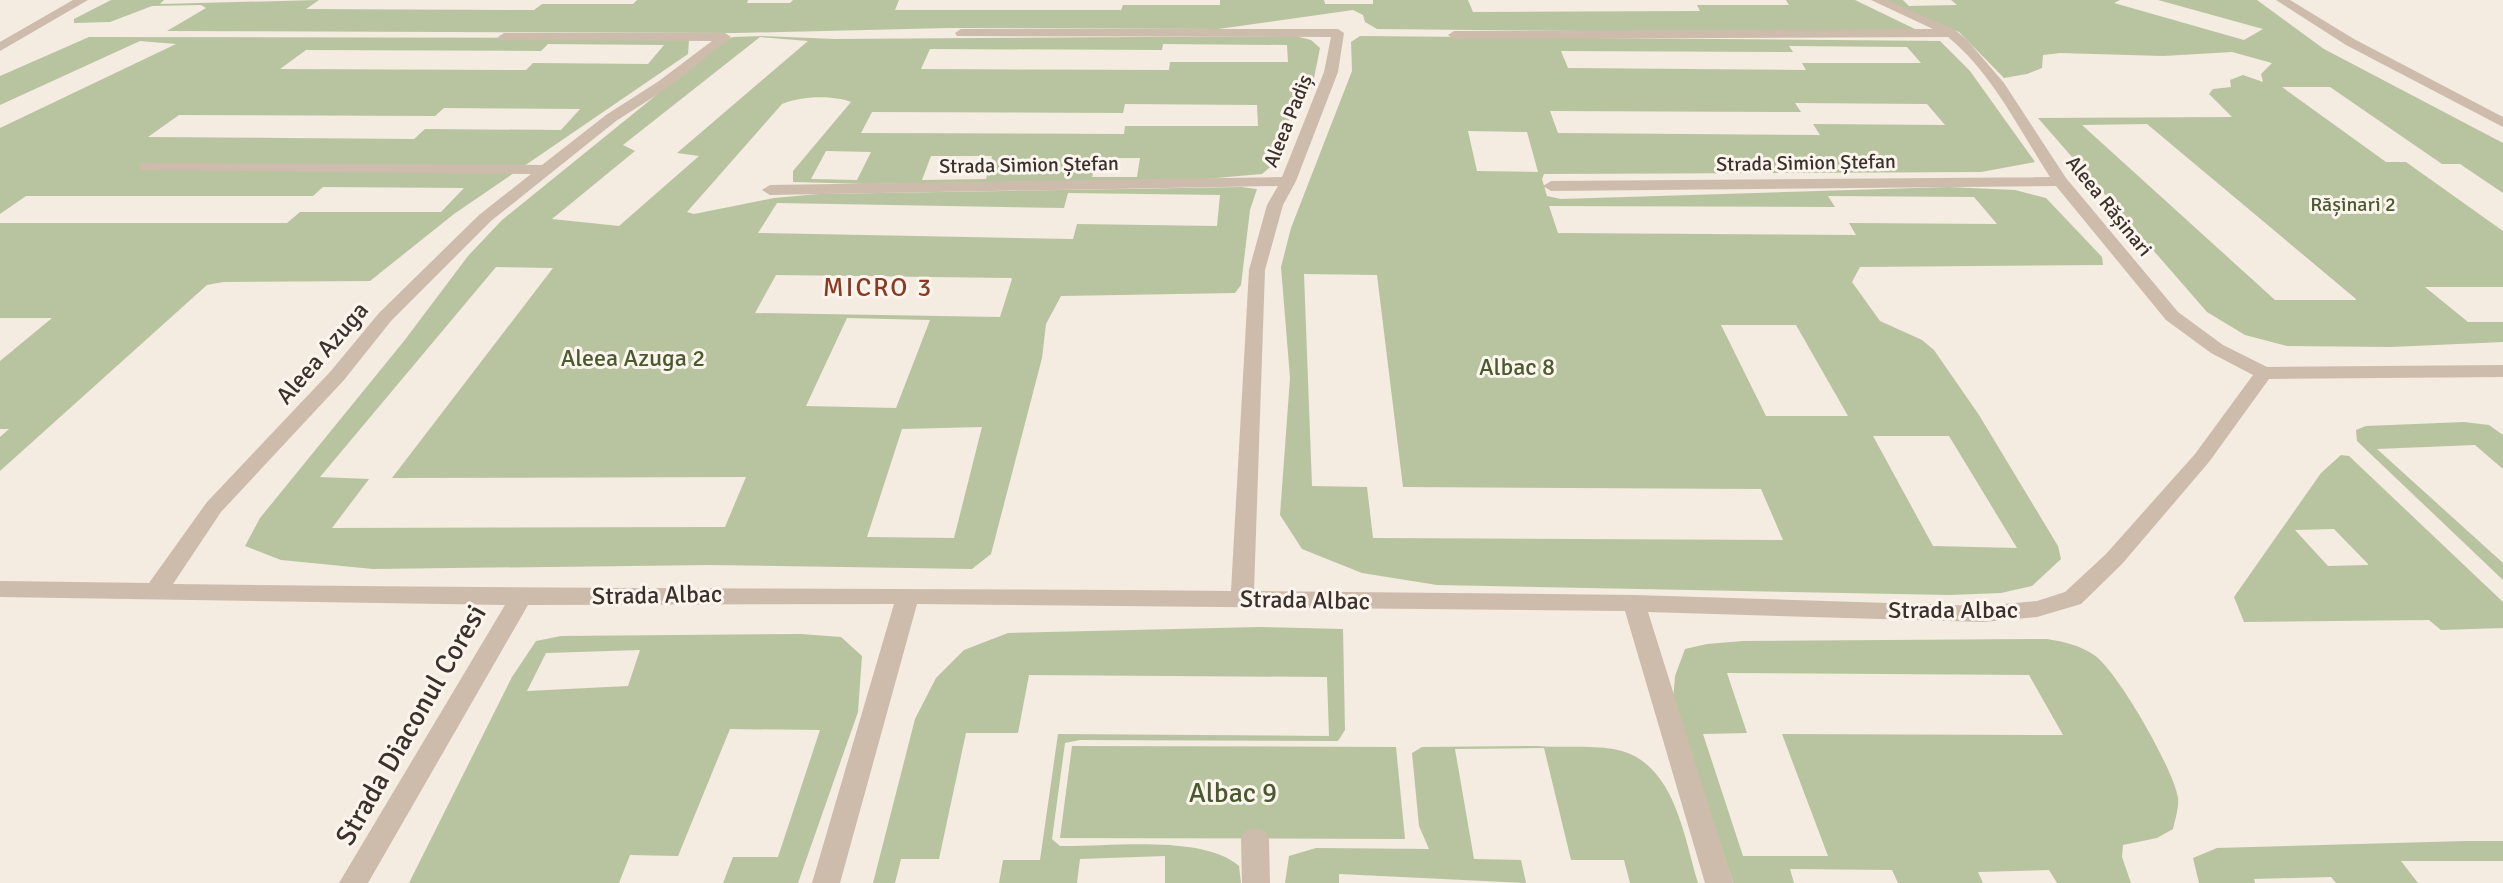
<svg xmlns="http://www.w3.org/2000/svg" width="2503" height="883" font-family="Signika,sans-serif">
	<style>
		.green { fill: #b8c4a0; fill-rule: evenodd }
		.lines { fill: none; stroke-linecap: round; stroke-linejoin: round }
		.minor { fill: #cdbbac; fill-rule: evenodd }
		.tertiary { fill: #cdbbac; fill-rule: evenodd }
		.labels { text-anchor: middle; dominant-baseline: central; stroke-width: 6; stroke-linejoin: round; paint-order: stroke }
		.far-street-label { font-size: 20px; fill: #3b302b; stroke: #fbf5ee }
		.far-park-label { font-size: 20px; fill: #4a5a2e; stroke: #fbf5ee }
		.street-label { font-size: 24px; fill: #3b302b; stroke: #fbf5ee }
		.park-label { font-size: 24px; fill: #4a5a2e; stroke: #fbf5ee }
		.neighbourhood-label { font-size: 26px; letter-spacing: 2px; fill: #8c3b22; stroke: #fbf5ee }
		.near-street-label { font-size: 28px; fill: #3b302b; stroke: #fbf5ee }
		.near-park-label { font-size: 28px; fill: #4a5a2e; stroke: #fbf5ee }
	</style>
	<rect width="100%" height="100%" fill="#f4ebe1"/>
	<!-- green -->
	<g class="green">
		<path d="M 111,0 L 164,0 L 160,4 L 319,0 L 306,9 L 534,10 L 542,4 L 633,4 L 637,0 L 748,0 L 747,3 L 790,3 L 793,0 L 899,0 L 895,10 L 1121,10 L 1123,5 L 1220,5 L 1220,0 L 1324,0 L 1325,4 L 1373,4 L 1373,0 L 1468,0 L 1473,12 L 1700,11 L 1697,5 L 1789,5 L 1786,0 L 1855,0 L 1917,30 L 1910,34 L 1377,29 L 1365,22 L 1363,15 L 1353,10 L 1218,29 L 948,28 L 736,33 L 167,31 L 206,8 L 201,5 L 152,6 L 110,22 L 74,23 L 74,19 Z"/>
		<path d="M 1882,0 L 1903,0 L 1909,6 L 1957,5 L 1951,0 L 2120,0 L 2114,3 L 2244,40 L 2263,29 L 2158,0 L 2257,0 L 2324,49 L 2503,143 L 2503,193 L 2460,164 L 2442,164 L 2330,87 L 2282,87 L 2386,162 L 2406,162 L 2503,231 L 2503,287 L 2425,287 L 2468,322 L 2503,322 L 2503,342 L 2391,347 L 2287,346 L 2245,335 L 2207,312 L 2038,118 L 2232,117 L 2209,94 L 2213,89 L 2231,87 L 2230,80 L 2243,75 L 2263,82 L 2261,74 L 2272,63 L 2232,52 L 2163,56 L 2060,53 L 2043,55 L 2042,68 L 2027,74 L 2004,78 L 1959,32 ZM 2147,124 L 2356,299 L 2356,300 L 2275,300 L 2082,125 Z"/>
		<path d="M 762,36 L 835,39 L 1295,36 L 1311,40 L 1320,48 L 1312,88 L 1290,116 L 1276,162 L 1262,174 L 1205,179 L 868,184 L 793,182 L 793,171 L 851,102 C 832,95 801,96 782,104 L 687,212 L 694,214 L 774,198 L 819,194 L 1241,187 L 1257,189 L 1250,210 L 1241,285 L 1235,293 L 1061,296 L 1046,324 L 1042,358 L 991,554 L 972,569 L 710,565 L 373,569 L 281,560 L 245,546 L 260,518 L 404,341 L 468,256 L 502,220 L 723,41 L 733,37 ZM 760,37 L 808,41 L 677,153 L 699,156 L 619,226 L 552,219 L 635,151 L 623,145 ZM 1163,44 L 1287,45 L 1288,62 L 1170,62 L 1169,70 L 921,69 L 930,49 L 1162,50 ZM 1125,104 L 1257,105 L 1258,126 L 1125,126 L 1124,134 L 861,133 L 872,112 L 1123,113 ZM 826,151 L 871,152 L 857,180 L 811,179 ZM 931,156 L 991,156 L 992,157 L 986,179 L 922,180 ZM 1097,158 L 1140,158 L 1137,177 L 1092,177 ZM 1068,193 L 1220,195 L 1217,226 L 1077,224 L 1073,239 L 758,233 L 777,203 L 1064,208 ZM 496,267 L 553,268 L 392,478 L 746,477 L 725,527 L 332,528 L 369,479 L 320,477 ZM 776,275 L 1011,278 L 1012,279 L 1000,317 L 755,313 ZM 847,318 L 930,320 L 896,408 L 806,406 ZM 982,427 L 954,538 L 867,537 L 902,429 Z"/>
		<path d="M 1360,36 L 1940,41 L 1970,71 L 2035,162 L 1981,172 L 1544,174 L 1542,179 L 1547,196 L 1561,199 L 1948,187 L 2015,190 L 2046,198 L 2102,257 L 2103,265 L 1860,267 L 1852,282 L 1880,321 L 1922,340 L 1934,350 L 1979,415 L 2058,546 L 2061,559 L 2032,586 L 2001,593 L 1950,595 L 1437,585 L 1362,573 L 1302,549 L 1280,515 L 1290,378 L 1281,267 L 1291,228 L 1352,71 L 1351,42 ZM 1789,46 L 1907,47 L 1921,63 L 1802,63 L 1806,70 L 1568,68 L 1561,51 L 1793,52 ZM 1795,103 L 1927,104 L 1945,125 L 1813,124 L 1820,135 L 1558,133 L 1550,111 L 1801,112 ZM 1468,131 L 1527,132 L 1538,172 L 1477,171 ZM 1828,196 L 1974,197 L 1997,224 L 1849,223 L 1856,235 L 1558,233 L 1549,206 L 1835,207 ZM 1304,274 L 1377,275 L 1403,487 L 1761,489 L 1783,540 L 1373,538 L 1367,487 L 1312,486 ZM 1721,325 L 1796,325 L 1848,416 L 1766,416 ZM 1873,436 L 1949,436 L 2017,548 L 1933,546 Z"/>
		<path d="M 89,37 L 672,38 L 689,40 L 688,54 L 454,214 L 370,281 L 223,282 L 207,285 L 0,471 L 0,437 L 9,429 L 0,429 L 0,361 L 52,318 L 0,318 L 0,223 L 287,223 L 300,212 L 441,212 L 464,188 L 323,187 L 313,196 L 26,196 L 0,214 L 0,128 L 176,44 L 140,41 L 0,105 L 0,76 ZM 548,44 L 664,45 L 648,64 L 533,63 L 526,70 L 280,69 L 306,50 L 541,51 ZM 444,108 L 580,109 L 561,130 L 425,129 L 414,139 L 148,137 L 179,115 L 435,116 Z"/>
		<path d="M 2464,422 L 2489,425 L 2503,435 L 2503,469 L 2475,445 L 2377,449 L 2503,563 L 2503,580 L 2357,441 L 2356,430 L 2366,426 Z"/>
		<path d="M 2341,455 L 2349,456 L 2503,602 L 2503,628 L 2441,630 L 2429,620 L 2244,622 L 2234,597 L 2321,473 ZM 2334,529 L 2368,564 L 2368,565 L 2328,566 L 2295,530 Z"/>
		<path d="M 1260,627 L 1343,629 L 1345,730 L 1338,741 L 1080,740 L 1065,743 L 1052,839 L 1060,846 C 1107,847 1203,834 1239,866 L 1241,883 L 1165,883 L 1165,856 L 1080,859 L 1077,883 L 999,883 L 1003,860 L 1040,860 L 1058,734 L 1329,736 L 1327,677 L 1029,675 L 1018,733 L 966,733 L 939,859 L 901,859 L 895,883 L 873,883 L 915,719 L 936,678 L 964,650 L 1008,633 Z"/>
		<path d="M 801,634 L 841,637 L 862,656 L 858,712 L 798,883 L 723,883 L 733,857 L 778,857 L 820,730 L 730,729 L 678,856 L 630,855 L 619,883 L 409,883 L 512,677 L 536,641 L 561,636 ZM 640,650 L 628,686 L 527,691 L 546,653 Z"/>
		<path d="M 2047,639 C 2065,642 2079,645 2094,655 C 2117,670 2174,770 2178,798 C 2179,808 2175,820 2173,829 L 2157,838 L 2123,845 L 2122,857 L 2131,883 L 2057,883 L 2049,870 L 1978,872 L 1983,883 L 1898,883 L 1892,870 L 1790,869 L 1794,883 L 1733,883 L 1673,700 L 1675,676 L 1685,649 L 1707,644 L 1743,641 ZM 1727,673 L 2029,675 L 2063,735 L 1782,734 L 1828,856 L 1743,856 L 1703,734 L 1747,733 Z"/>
		<path d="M 1072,746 L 1396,747 L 1405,839 L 1060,838 Z"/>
		<path d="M 1537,746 C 1562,748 1588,745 1613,749 C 1674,759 1683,834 1698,883 L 1630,883 L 1624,860 L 1571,860 L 1544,748 L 1455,749 L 1474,859 L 1521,860 L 1526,883 L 1339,874 L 1339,883 L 1285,883 L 1289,856 L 1316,848 L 1429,849 L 1419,826 L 1412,753 L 1422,747 Z"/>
		<path d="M 2466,841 L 2503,841 L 2503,861 L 2401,861 L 2418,883 L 2336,883 L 2331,877 L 2254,879 L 2255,883 L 2199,883 L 2193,858 L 2217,848 Z"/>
	</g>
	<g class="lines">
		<!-- minor -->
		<g class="minor">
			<path d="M 1871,0 L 1887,0 L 1955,30 L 1967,40 L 2004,83 L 2066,178 L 2178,312 L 2223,345 L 2267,367 L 2503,365 L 2503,377 L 2269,379 L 2209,462 L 2122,564 L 2081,604 L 2037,617 L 1983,622 L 1648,612 L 1733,883 L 1705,883 L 1625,611 L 917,604 L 840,883 L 812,883 L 894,604 L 528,605 L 368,883 L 339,883 L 505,605 L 0,597 L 0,581 L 149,583 L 207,502 L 330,372 L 379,313 L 479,215 L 531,174 L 145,170 L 140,169 L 140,163 L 542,165 L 606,115 L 659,81 L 712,41 L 500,40 L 498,37 L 504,33 L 725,33 L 731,37 L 669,87 L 616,121 L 491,221 L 391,321 L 344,380 L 221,512 L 173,584 C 525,589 878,588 1231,591 L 1249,270 L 1267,205 L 1278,186 L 770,195 L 762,190 L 770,185 L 1282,177 L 1324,72 L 1331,37 L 957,36 L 955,33 L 961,29 L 1338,29 L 1344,33 L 1338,72 L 1296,181 L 1283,205 L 1265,270 L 1254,591 L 1634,595 L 1983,606 L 2037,601 L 2065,592 L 2106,554 L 2195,454 L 2253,375 L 2211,353 L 2166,320 L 2056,186 L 1551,191 L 1543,186 L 1551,181 L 2050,177 C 2019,129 1992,73 1948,37 L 1454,39 L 1448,35 L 1454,31 L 1933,29 Z"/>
			<path d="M 1255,828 L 1265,831 L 1269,839 L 1270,883 L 1242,883 L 1241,839 L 1245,831 Z"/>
		</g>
		<!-- tertiary -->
		<g class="tertiary">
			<path d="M 73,0 L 88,0 L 0,51 L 0,42 Z"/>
			<path d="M 2276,0 L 2290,0 L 2354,39 L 2503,117 L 2503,127 L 2346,45 Z"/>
		</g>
	</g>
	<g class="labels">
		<!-- far-street labels -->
		<g class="far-street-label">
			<text transform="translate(1288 121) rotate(-68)">Aleea Padiș</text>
			<text transform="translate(1806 163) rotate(-1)">Strada Simion Ștefan</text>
			<text transform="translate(1029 165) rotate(-1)">Strada Simion Ștefan</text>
			<text transform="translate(2109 206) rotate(51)">Aleea Rășinari</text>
		</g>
		<!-- far-park labels -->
		<g class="far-park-label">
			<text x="2353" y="204">Rășinari 2</text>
		</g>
		<!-- street labels -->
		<g class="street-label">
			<text transform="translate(322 353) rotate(-49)">Aleea Azuga</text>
			<text transform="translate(657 595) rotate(-1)">Strada Albac</text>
			<text transform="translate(1305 600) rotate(1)">Strada Albac</text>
			<text x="1953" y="610">Strada Albac</text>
		</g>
		<!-- park labels -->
		<g class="park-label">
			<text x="633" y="358">Aleea Azuga 2</text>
			<text x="1517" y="367">Albac 8</text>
		</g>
		<!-- neighbourhood labels -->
		<g class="neighbourhood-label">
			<text x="878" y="288">MICRO 3</text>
		</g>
		<!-- near-street labels -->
		<g class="near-street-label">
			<text transform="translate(411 725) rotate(-60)">Strada Diaconul Coresi</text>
		</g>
		<!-- near-park labels -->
		<g class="near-park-label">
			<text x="1233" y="793">Albac 9</text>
		</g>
	</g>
</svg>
